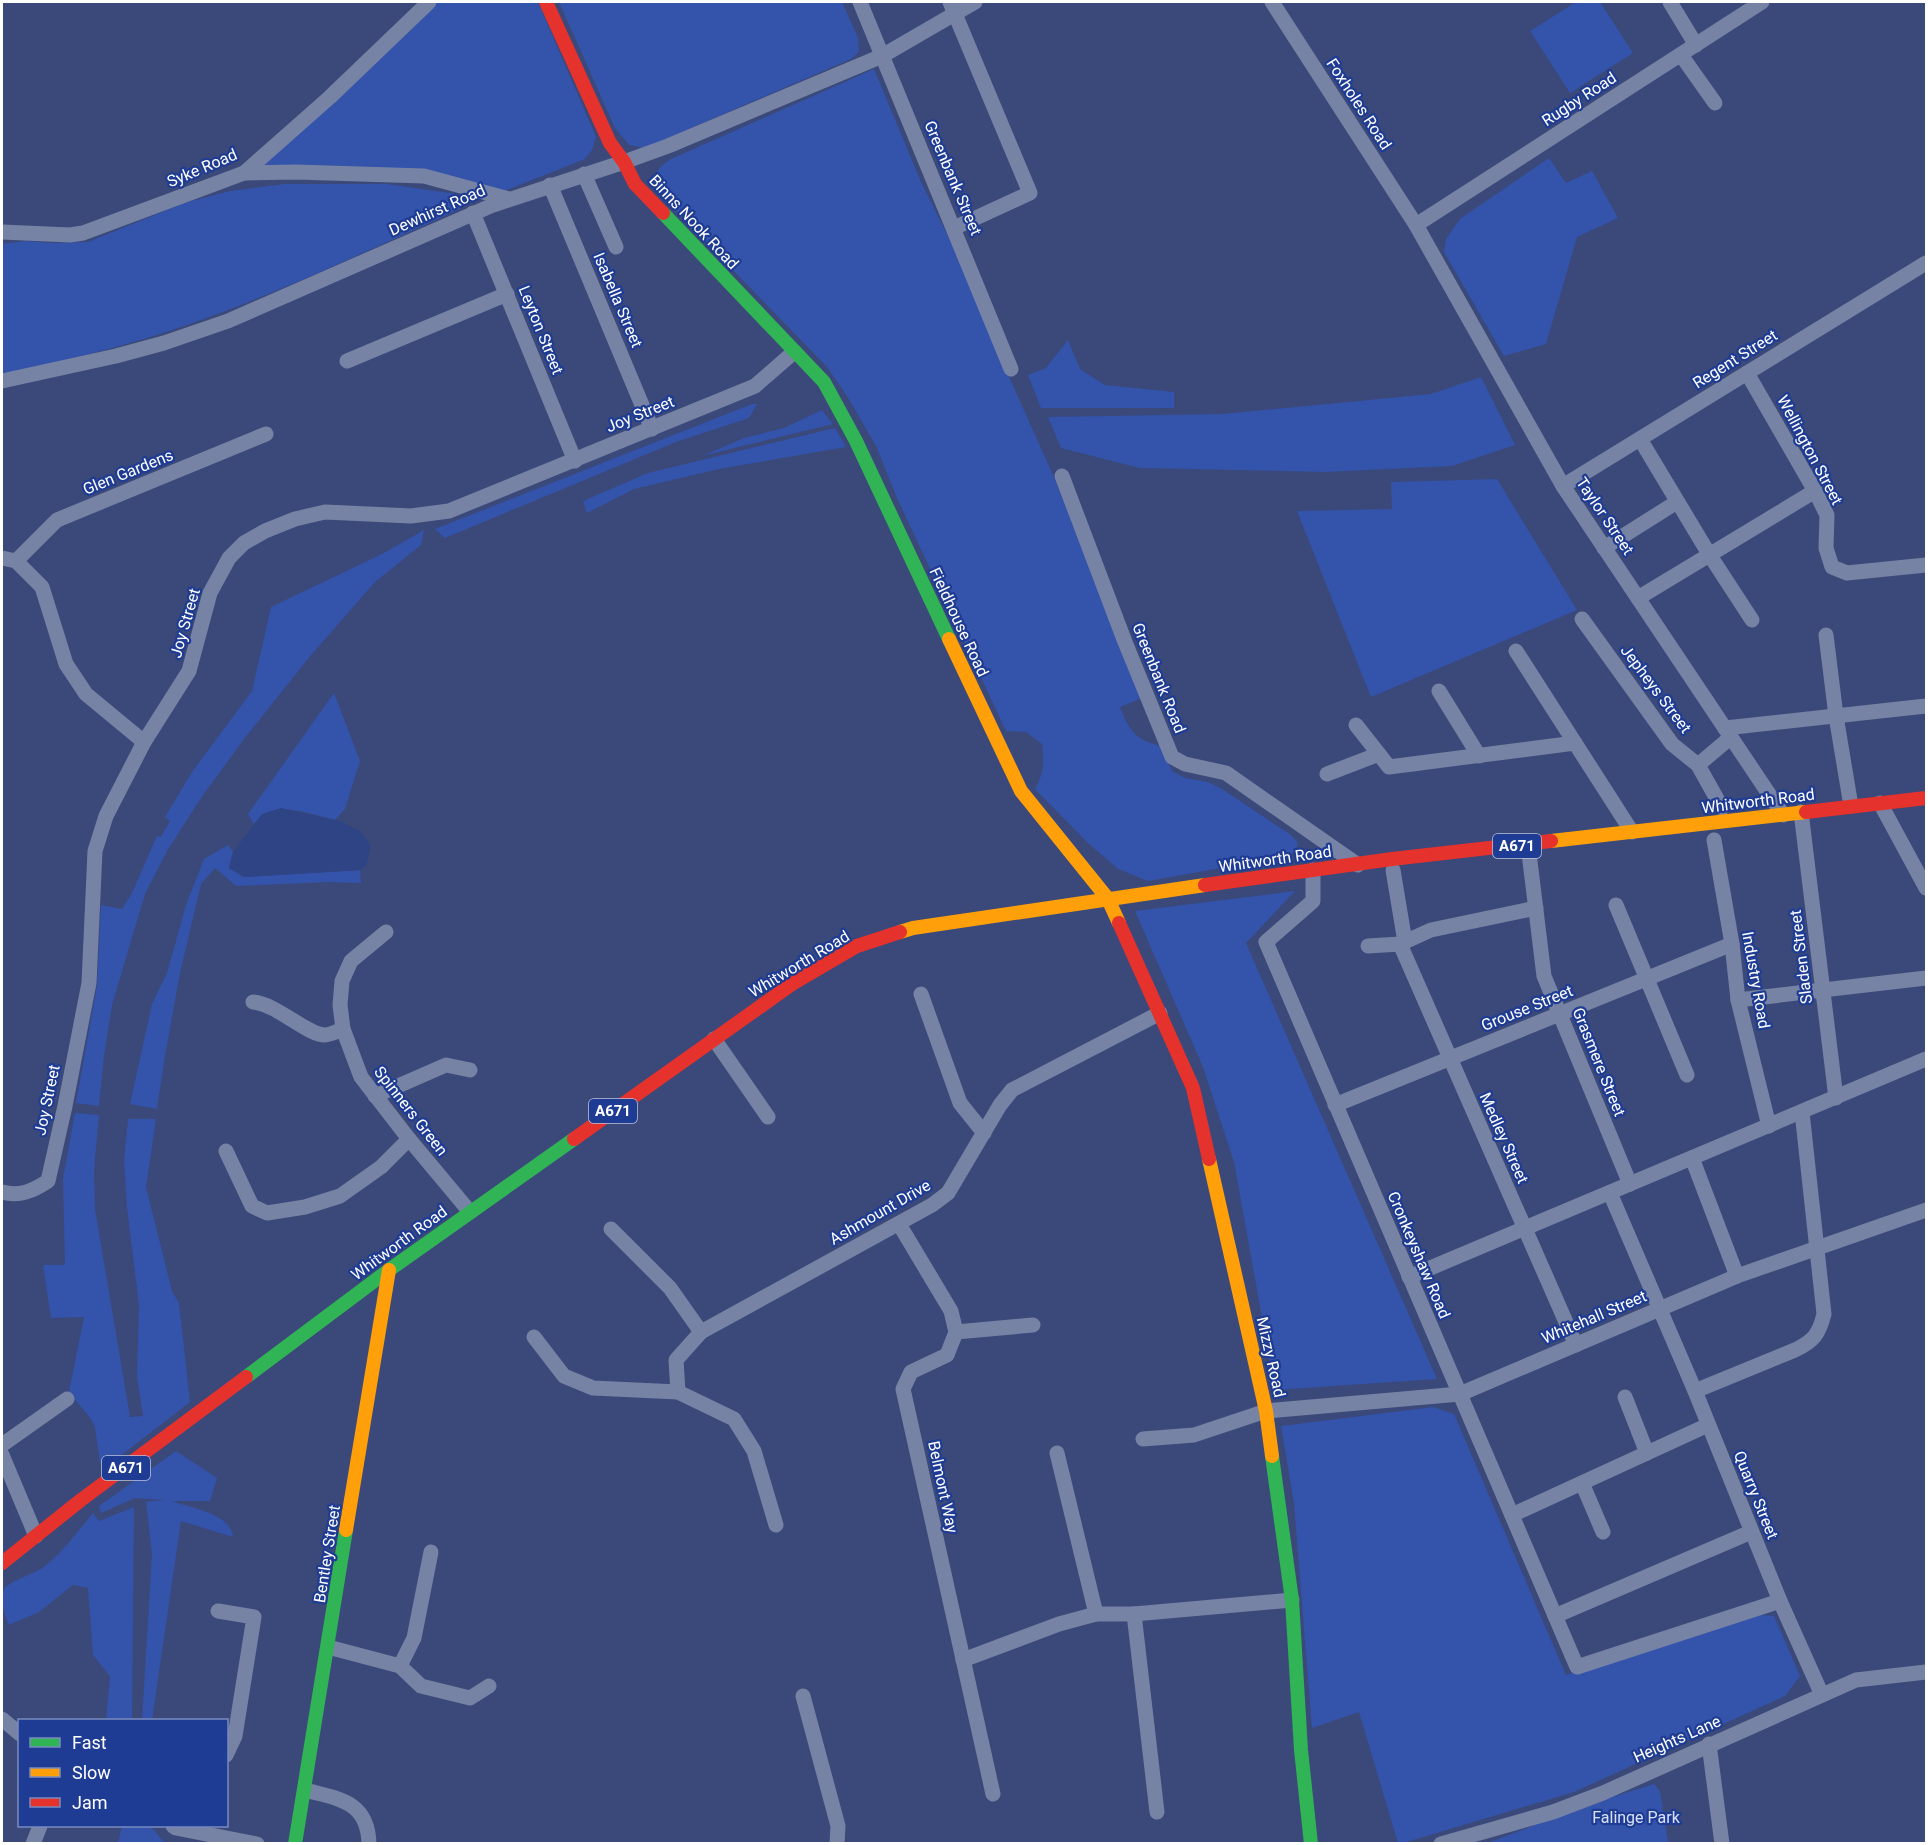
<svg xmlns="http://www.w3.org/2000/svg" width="1928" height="1845" font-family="Roboto,sans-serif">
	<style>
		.green { fill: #3453aa }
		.water { fill: #2e4484 }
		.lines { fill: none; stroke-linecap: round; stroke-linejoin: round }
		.street { stroke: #7783a4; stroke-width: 15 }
		.fast { stroke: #30b455; stroke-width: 14 }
		.slow { stroke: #ff9f0a; stroke-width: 14 }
		.jam { stroke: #e5322d; stroke-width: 14 }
		.labels { text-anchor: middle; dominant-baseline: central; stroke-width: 4.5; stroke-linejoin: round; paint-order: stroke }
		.shield { fill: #1f3c94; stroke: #bcc4df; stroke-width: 1.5 }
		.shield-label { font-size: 15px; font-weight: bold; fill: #fff }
		.street-label { font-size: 16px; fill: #fff; stroke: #1f3c94 }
		.park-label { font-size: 16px; fill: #d8e1fa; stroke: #1f3c94 }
	</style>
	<rect width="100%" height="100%" fill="#3a4979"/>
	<!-- green -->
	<g class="green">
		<path d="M 435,2 L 538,2 L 596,137 L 592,150 L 585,159 L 504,191 L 260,168 Z"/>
		<path d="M 559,2 L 842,2 L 858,38 L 859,52 L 851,59 L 645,148 L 629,145 L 615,128 Z"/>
		<path d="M 1576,2 L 1600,2 L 1633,53 L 1570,93 L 1530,31 Z"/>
		<path d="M 874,69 L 921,182 L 969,278 L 1007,372 L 1053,475 L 1142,698 L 1120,707 C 1129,730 1135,740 1161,746 L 1172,771 L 1185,778 L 1208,782 L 1222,789 L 1291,835 L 1298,843 L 1295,852 L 1284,857 L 1148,881 L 1118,869 L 1087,842 L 1035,789 C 1044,774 1044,761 1042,744 L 1026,732 L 1006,731 L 897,498 L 876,446 L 847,396 L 827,367 L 662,197 C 652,179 652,171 671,159 Z"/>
		<path d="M 1549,158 L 1566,183 L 1592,171 L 1618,218 L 1577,237 L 1546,344 L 1504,356 L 1444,252 L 1446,239 L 1460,219 Z"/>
		<path d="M 284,184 L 387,184 L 456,194 L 461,202 L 460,209 C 367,251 275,295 178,328 C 120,348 60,361 2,375 L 2,244 L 26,241 L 53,243 L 88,242 L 184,203 L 230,191 Z"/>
		<path d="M 1068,340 L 1080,369 L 1105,385 L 1174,392 L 1174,408 L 1041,408 L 1028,375 L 1046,368 Z"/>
		<path d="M 1481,377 L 1515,445 L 1452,466 L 1325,472 L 1140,468 L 1061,448 L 1048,417 L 1222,414 L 1431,394 Z"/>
		<path d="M 752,404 L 757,404 L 749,418 L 676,442 L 445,538 L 435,529 Z"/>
		<path d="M 822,410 L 833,424 L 702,456 L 744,438 L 784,428 Z"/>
		<path d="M 835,428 L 846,447 L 719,469 L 634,489 L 587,513 L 583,501 L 648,473 Z"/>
		<path d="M 1497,479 L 1577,610 L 1371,697 L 1297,511 L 1392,509 L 1391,482 Z"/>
		<path d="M 424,530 L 421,545 L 375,582 L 311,655 L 244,739 L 203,795 L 167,851 L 145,894 L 112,1005 L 104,1056 L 99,1106 L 76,1103 L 97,986 L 101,905 L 122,909 L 132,893 L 157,836 L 161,837 L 170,821 L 165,817 L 192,772 L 252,691 L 271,607 L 384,553 Z"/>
		<path d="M 334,693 L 360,761 L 345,809 L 335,820 C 307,814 274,798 254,824 L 248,814 Z"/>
		<path d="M 228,845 L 233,852 L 229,868 L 244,877 L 360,870 L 361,883 L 330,882 L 236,886 L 215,868 L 201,884 L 180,973 L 165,1056 L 157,1109 L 130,1104 L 152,1004 L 167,973 L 186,905 L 204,859 Z"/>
		<path d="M 1295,891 L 1246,943 L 1437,1379 L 1275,1390 L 1234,1162 L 1203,1067 L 1135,911 Z"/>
		<path d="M 75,1113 L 99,1115 L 94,1170 L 95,1209 L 130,1417 L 143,1416 L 137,1376 L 139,1305 L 127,1208 L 124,1160 L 128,1119 L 156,1119 L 146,1187 L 172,1291 L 179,1303 L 190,1402 L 115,1460 L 100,1463 L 95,1427 L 91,1419 L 69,1392 L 84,1317 L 51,1318 L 43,1265 L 65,1265 L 63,1179 Z"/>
		<path d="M 1433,1407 L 1454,1414 L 1566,1675 L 1759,1615 L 1774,1616 L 1800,1676 L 1785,1696 L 1574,1792 L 1403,1843 L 1398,1843 L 1359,1712 L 1312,1728 L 1294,1503 L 1281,1426 Z"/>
		<path d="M 176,1451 L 217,1478 L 210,1501 L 172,1501 C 190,1508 232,1514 233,1537 L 181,1521 L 152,1720 L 142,1720 L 152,1554 L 146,1502 L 164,1500 L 135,1498 L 101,1513 L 99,1506 Z"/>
		<path d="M 134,1507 L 132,1720 L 106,1720 L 110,1676 L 93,1655 L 88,1588 L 73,1585 L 39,1612 L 9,1625 C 4,1615 0,1600 4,1589 C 11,1580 35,1574 45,1566 C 64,1551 78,1531 93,1513 L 99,1521 Z"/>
		<path d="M 1654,1784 L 1660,1791 L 1668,1843 L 1485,1844 L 1590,1804 Z"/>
		<path d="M 122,1826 L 150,1826 L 165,1843 L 118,1843 Z"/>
	</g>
	<!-- water -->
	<path class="water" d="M 281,808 L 345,822 L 345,824 L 360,831 L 371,846 L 366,866 L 360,870 L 244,877 L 229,868 L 233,852 L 262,814 Z"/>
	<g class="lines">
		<!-- street -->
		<g class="street">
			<path d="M 860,2 L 1011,369"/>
			<path d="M 950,2 L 1030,193 L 954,228"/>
			<path d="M 1272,2 L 1416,225 L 1563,486 L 1783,815"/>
			<path d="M 1670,2 L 1696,45"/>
			<path d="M 1681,55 L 1715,103"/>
			<path d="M 244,173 L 296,172 L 424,176 L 509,199"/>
			<path d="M 584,174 L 616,247"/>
			<path d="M 550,185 L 652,429"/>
			<path d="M 473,213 L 575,461"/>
			<path d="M 1416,225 L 1762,2"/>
			<path d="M 2,232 L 70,235 L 83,233 L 244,173 L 330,97 L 429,2"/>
			<path d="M 347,361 L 507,294"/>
			<path d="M 1747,373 L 1815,491 L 1827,515 L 1826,548 L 1832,567 L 1847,573 L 1926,565"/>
			<path d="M 2,381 L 116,356 L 164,343 L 228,321 L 493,205 L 624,162 L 668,146 L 882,56 L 975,2"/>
			<path d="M 1640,439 L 1709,554 L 1752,620"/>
			<path d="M 1062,476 L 1125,642 L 1172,757 L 1185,764 L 1226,773 L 1358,865"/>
			<path d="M 1563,486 L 1926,263"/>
			<path d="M 1604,548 L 1677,502"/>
			<path d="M 2,558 L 16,561 L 42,587 L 66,664 L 86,694 L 144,742"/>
			<path d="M 16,561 L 57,520 L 266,434"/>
			<path d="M 1638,598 L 1815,491"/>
			<path d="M 1582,619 L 1672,744 L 1698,765 L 1722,808"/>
			<path d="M 1826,635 L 1836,716 L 1851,806"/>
			<path d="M 1516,651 L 1632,832"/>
			<path d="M 1439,691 L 1479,756"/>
			<path d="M 1356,725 L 1389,767 L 1575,743"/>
			<path d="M 1725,728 L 1926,706"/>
			<path d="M 1698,765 L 1731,737"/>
			<path d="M 1327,774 L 1379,754"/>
			<path d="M 1880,803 L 1926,888"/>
			<path d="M 1801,812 L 1836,1098"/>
			<path d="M 1714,840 L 1732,944 L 1738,1000 L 1769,1126"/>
			<path d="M 1528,845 L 1544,976 L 1630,1184"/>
			<path d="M 1313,870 L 1313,901 L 1266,942 L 1577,1667 L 1780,1601"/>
			<path d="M 1393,870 L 1405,942"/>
			<path d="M 1616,905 L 1687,1075"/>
			<path d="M 386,932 L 351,961 L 342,981 L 340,1005 L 343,1029 L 361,1077 L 409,1139 L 470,1212"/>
			<path d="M 1400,944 L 1576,1345"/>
			<path d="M 1368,946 L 1400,944 L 1431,930 L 1536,908"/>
			<path d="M 921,994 L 960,1103 L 984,1133"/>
			<path d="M 1738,1000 L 1926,978"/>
			<path d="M 253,1002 C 277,1004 307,1035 325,1035 C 330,1035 338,1031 343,1029"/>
			<path d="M 714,1039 L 768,1117"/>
			<path d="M 375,1096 L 446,1065 L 470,1070"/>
			<path d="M 1335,1105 L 1732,944"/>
			<path d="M 226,1151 L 252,1206 L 267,1213 L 305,1207 L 340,1196 L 381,1167 L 409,1139"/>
			<path d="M 1692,1158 L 1737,1276"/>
			<path d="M 2,1192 C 19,1197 33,1191 48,1181 L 65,1106 L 89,983 L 95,851 L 106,816 L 144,742 L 189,671 L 210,593 L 229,558 L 244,543 L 265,531 L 295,519 L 325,512 L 411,516 L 449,511 L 755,386 L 794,352"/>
			<path d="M 1610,1193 L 1695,1391 L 1780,1601 L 1822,1695"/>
			<path d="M 899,1224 L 951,1311 L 956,1332 L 947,1355 L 911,1372 L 903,1389 L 993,1794"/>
			<path d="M 611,1229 L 670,1288 L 701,1332"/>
			<path d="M 1409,1277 L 1926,1059"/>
			<path d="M 956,1332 L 1033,1325"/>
			<path d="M 534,1337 L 564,1376 L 593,1388 L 678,1392 L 734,1419 L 754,1451 L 776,1525"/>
			<path d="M 1695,1391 L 1795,1350 C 1814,1341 1819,1334 1824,1314 L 1802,1112"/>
			<path d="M 678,1392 L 676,1360 L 701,1332 L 932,1205 L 948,1193 L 1000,1105 L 1012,1090 L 1160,1013"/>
			<path d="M 1625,1397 L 1647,1453"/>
			<path d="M 1143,1439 L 1194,1435 L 1266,1411 L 1460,1394 L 1737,1276 L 1926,1210"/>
			<path d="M 2,1445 L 67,1399"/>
			<path d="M 1057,1453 L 1096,1614"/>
			<path d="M 2,1455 L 36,1536"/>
			<path d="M 1582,1483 L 1603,1532"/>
			<path d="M 1512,1515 L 1708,1425"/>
			<path d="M 218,1611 L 254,1617 L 235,1736 L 226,1755"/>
			<path d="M 1134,1614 L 1157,1812"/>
			<path d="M 1555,1616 L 1751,1532"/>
			<path d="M 328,1647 L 400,1666 L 421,1686 L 470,1698 L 489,1686"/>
			<path d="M 963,1660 L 1059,1624 L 1096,1614 L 1134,1614 L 1292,1600"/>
			<path d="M 400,1666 L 414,1638 L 431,1552"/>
			<path d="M 803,1696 L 838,1826 L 837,1844"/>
			<path d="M 2,1719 L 20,1734"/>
			<path d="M 1709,1744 L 1722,1844"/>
			<path d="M 305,1790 C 339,1799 368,1801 369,1844"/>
			<path d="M 173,1826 L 176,1828 L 257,1844"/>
			<path d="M 33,1844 L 40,1826"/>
			<path d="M 1441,1844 L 1553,1812 L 1603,1793 L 1856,1680 L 1926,1672"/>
		</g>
		<!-- fast -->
		<g class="fast">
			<path d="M 663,213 L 824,382 L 856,441 L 949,639"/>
			<path d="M 246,1377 L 389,1270 L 574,1139"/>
			<path d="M 1272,1456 L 1292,1600 L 1301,1750 L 1311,1844"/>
			<path d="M 295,1844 L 346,1530"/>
		</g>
		<!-- slow -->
		<g class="slow">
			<path d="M 949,639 L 1021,791 L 1108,899 L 1119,923"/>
			<path d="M 1551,841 L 1806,812"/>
			<path d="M 900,932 L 913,928 L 1205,885"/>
			<path d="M 1209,1159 L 1266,1411 L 1272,1456"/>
			<path d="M 346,1530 L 389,1270"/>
		</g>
		<!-- jam -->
		<g class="jam">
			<path d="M 546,2 L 610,143 L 624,162 L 635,184 L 663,213"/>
			<path d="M 1806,812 L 1926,798"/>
			<path d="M 1205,885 L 1392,859 L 1551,841"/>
			<path d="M 1119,923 L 1193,1088 L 1209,1159"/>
			<path d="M 574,1139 L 792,984 L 857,946 L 900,932"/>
			<path d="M 2,1563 L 81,1500 L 246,1377"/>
		</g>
	</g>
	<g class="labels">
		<!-- shield labels -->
		<g class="shield">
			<rect x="1493" y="834" width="48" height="24" rx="4.5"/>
			<rect x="589" y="1099" width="48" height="24" rx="4.5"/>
			<rect x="102" y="1456" width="48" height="24" rx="4.5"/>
		</g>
		<g class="shield-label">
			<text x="1517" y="846">A671</text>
			<text x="613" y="1111">A671</text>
			<text x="126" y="1468">A671</text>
		</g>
		<!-- street labels -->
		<g class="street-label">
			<text transform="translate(1579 99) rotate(-33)">Rugby Road</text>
			<text transform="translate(1359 104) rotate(57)">Foxholes Road</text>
			<text transform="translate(202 168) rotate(-23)">Syke Road</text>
			<text transform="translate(953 178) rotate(67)">Greenbank Street</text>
			<text transform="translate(437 210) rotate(-24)">Dewhirst Road</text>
			<text transform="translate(694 222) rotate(47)">Binns Nook Road</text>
			<text transform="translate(618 300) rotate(67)">Isabella Street</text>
			<text transform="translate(541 330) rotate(68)">Leyton Street</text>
			<text transform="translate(1735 359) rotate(-32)">Regent Street</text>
			<text transform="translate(640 414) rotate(-22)">Joy Street</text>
			<text transform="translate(1810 450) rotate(62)">Wellington Street</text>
			<text transform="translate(128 472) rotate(-22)">Glen Gardens</text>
			<text transform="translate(1605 516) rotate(56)">Taylor Street</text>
			<text transform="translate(959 622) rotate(65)">Fieldhouse Road</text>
			<text transform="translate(185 623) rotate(-74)">Joy Street</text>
			<text transform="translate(1159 678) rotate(68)">Greenbank Road</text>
			<text transform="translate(1656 689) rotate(53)">Jepheys Street</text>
			<text transform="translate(1758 801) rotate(-7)">Whitworth Road</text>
			<text transform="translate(1275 859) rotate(-8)">Whitworth Road</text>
			<text transform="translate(1801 957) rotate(-97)">Sladen Street</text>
			<text transform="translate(799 964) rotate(-31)">Whitworth Road</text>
			<text transform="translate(1756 980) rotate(80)">Industry Road</text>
			<text transform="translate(1527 1008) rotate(-22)">Grouse Street</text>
			<text transform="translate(1599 1062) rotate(68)">Grasmere Street</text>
			<text transform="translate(47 1100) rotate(-78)">Joy Street</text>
			<text transform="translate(411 1111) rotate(52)">Spinners Green</text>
			<text transform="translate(1504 1138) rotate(66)">Medley Street</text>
			<text transform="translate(880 1212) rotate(-30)">Ashmount Drive</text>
			<text transform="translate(399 1243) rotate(-36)">Whitworth Road</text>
			<text transform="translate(1419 1255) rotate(67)">Cronkeyshaw Road</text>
			<text transform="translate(1594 1317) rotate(-23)">Whitehall Street</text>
			<text transform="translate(1271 1357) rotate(77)">Mizzy Road</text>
			<text transform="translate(943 1487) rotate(78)">Belmont Way</text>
			<text transform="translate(1756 1495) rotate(68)">Quarry Street</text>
			<text transform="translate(327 1554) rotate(-81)">Bentley Street</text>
			<text transform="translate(1677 1739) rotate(-24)">Heights Lane</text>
		</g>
		<!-- park labels -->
		<g class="park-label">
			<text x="1636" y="1817">Falinge Park</text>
		</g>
	</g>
	<!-- border -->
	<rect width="1928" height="1845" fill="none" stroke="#ffffff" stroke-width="6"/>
	<!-- legend -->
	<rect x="18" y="1719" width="210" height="108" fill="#1f3c94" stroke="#798abf" stroke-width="1.5"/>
	<rect x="30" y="1738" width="30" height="9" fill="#30b455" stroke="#798abf" stroke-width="1.5"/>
	<text x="72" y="1749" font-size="18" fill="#ffffff">Fast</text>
	<rect x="30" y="1768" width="30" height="9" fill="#ff9f0a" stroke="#798abf" stroke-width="1.5"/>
	<text x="72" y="1779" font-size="18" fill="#ffffff">Slow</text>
	<rect x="30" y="1798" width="30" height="9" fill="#e5322d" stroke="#798abf" stroke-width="1.5"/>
	<text x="72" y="1809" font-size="18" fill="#ffffff">Jam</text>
</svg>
